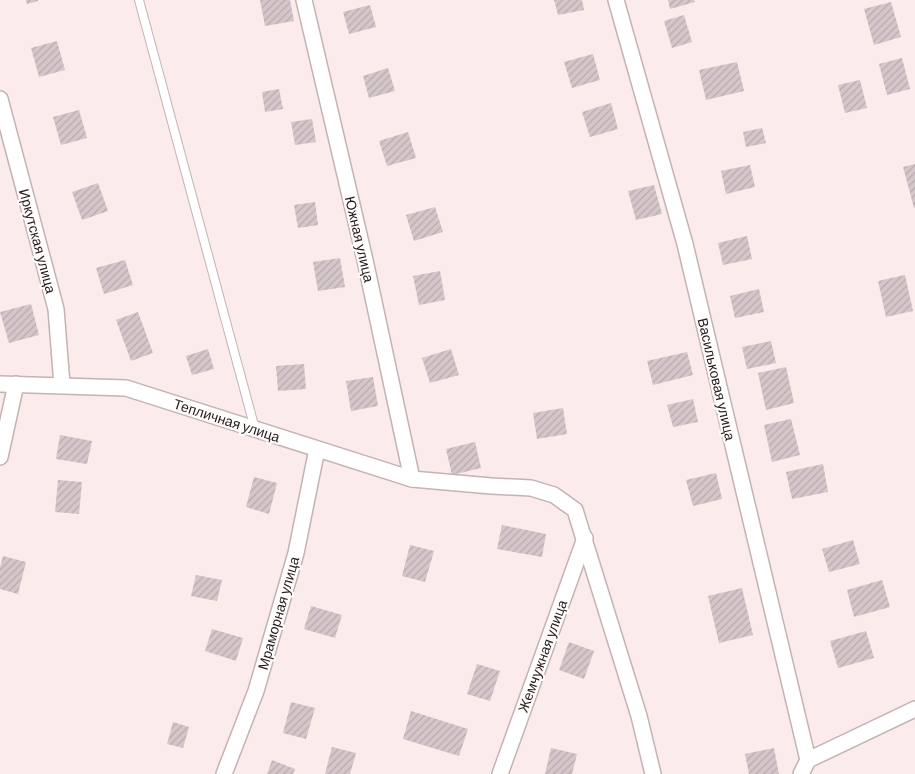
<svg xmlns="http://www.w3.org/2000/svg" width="915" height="774" font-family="Barlow,sans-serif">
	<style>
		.building { fill: url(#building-hatch) }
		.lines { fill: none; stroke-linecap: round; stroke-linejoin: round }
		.lane-casing { stroke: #c2b4b2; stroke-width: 10 }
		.street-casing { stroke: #c2b4b2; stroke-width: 18 }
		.lane { stroke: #fff; stroke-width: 8 }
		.street { stroke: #fff; stroke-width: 15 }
		.labels { text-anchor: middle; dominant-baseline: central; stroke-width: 4.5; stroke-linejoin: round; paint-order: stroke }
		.street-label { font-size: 14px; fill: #221c1c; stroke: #fffcfb }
	</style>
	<defs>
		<pattern id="building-hatch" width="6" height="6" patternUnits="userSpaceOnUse" patternTransform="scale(1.25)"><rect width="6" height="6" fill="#d5c6ca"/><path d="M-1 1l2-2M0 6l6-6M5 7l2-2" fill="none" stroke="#b7aaad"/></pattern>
	</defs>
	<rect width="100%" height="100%" fill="#fbebea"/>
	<!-- building -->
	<g class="building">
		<path d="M 26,0 L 38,0 L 38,1 L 27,4 Z"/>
		<path d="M 260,0 L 290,0 L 294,21 L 265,26 Z"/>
		<path d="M 554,0 L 582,0 L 584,10 L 558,15 Z"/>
		<path d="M 668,0 L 694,0 L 695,2 L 670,9 Z"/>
		<path d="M 891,2 L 901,37 L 874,45 L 864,9 Z"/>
		<path d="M 370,5 L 376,27 L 349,34 L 343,12 Z"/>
		<path d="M 684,15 L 692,42 L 672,48 L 664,21 Z"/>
		<path d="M 57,41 L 65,70 L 39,77 L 31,48 Z"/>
		<path d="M 593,54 L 600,80 L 572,88 L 564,62 Z"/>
		<path d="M 902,58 L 910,89 L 887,95 L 879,64 Z"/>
		<path d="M 737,62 L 744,91 L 706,100 L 699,70 Z"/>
		<path d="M 388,68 L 395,91 L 369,98 L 363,76 Z"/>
		<path d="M 860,80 L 867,108 L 845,113 L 838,85 Z"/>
		<path d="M 279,89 L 283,109 L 265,112 L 262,92 Z"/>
		<path d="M 611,103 L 618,129 L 590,137 L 582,112 Z"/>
		<path d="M 79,110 L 87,138 L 61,145 L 53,117 Z"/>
		<path d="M 312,119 L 316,142 L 295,145 L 291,122 Z"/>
		<path d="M 762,128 L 766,143 L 746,147 L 743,132 Z"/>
		<path d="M 408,132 L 416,158 L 387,166 L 379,141 Z"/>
		<path d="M 915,164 L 915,208 L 914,208 L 903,167 Z"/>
		<path d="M 750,165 L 755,187 L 726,194 L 721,171 Z"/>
		<path d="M 98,183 L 108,211 L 82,220 L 72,192 Z"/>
		<path d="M 654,185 L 662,214 L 636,220 L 628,191 Z"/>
		<path d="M 315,202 L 318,225 L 298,228 L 294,205 Z"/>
		<path d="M 435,207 L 443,232 L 414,241 L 406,215 Z"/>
		<path d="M 747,236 L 752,259 L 723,265 L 718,243 Z"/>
		<path d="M 340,258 L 345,287 L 318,291 L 313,262 Z"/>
		<path d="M 125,260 L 133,285 L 104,294 L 96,268 Z"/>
		<path d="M 440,271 L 445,300 L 419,305 L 413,276 Z"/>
		<path d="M 905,275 L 913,311 L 886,317 L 878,281 Z"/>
		<path d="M 759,289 L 764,312 L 735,318 L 730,296 Z"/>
		<path d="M 31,304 L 39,335 L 9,343 L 0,312 Z"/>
		<path d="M 138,312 L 153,353 L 131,361 L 116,320 Z"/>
		<path d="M 771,341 L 776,363 L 747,369 L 742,347 Z"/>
		<path d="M 208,349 L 214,369 L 192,375 L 186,356 Z"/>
		<path d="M 451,349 L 459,375 L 430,383 L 422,358 Z"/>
		<path d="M 687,352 L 693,375 L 653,385 L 647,361 Z"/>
		<path d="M 304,364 L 306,389 L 278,391 L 276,366 Z"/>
		<path d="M 786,367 L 794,403 L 766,410 L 758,373 Z"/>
		<path d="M 373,377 L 378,406 L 351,411 L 346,381 Z"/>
		<path d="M 693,399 L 698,422 L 673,427 L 667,405 Z"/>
		<path d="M 563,408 L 567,434 L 537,439 L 533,413 Z"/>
		<path d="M 791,419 L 800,455 L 772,462 L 764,425 Z"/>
		<path d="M 60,435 L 92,441 L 87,464 L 56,459 Z"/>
		<path d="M 475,442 L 481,468 L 452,475 L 446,449 Z"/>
		<path d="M 823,464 L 828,492 L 792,499 L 786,472 Z"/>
		<path d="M 716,473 L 722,499 L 693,506 L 686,480 Z"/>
		<path d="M 254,477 L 277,483 L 269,514 L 246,507 Z"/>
		<path d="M 58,480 L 82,482 L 79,514 L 55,512 Z"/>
		<path d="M 502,525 L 546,534 L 542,557 L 497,549 Z"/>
		<path d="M 853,540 L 860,564 L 829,572 L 822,549 Z"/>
		<path d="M 410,545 L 434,551 L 425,582 L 402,576 Z"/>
		<path d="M 3,556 L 26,562 L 18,594 L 0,589 L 0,567 Z"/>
		<path d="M 196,575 L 222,580 L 217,601 L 191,596 Z"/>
		<path d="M 882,580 L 890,607 L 854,617 L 847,590 Z"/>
		<path d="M 742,588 L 753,635 L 719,643 L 708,596 Z"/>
		<path d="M 311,606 L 342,615 L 335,638 L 304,629 Z"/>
		<path d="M 212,629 L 243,638 L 236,661 L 205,651 Z"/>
		<path d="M 866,631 L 874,658 L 838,668 L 830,641 Z"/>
		<path d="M 569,642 L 594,651 L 584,679 L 559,670 Z"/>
		<path d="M 477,664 L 500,671 L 490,701 L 467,694 Z"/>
		<path d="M 291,702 L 315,708 L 306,739 L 283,733 Z"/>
		<path d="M 411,711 L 468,729 L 459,756 L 403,739 Z"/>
		<path d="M 173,722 L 189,727 L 183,748 L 167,744 Z"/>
		<path d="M 332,747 L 356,753 L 350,774 L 325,774 Z"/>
		<path d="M 551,748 L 577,754 L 572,774 L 545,774 Z"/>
		<path d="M 774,748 L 779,774 L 749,774 L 745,754 Z"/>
		<path d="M 272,760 L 295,769 L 293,774 L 267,774 Z"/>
	</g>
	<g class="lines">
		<defs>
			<path id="lane" d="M 139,0 L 255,429"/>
			<g id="street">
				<path d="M 304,0 L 365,260 L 412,479"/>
				<path d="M 616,0 L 685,244 L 808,760"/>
				<path d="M 0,99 L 56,309 L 62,385"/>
				<path d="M 0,384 L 126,388 L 412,479 L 491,486 L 531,488 L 554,495 L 575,510 L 639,716 L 653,774"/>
				<path d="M 0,457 L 16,384"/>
				<path d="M 224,774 L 256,691 L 296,553 L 317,449"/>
				<path d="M 500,774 L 585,538"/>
				<path d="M 801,774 L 808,760 L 915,709"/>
			</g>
		</defs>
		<!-- lane casing -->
		<use href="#lane" class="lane-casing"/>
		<!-- street casing -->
		<use href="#street" class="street-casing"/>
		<!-- lane -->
		<use href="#lane" class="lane"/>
		<!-- street -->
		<use href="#street" class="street"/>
	</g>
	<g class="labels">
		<!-- street labels -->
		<g class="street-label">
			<text transform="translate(360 239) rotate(77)">Южная улица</text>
			<text transform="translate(38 241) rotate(75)">Иркутская улица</text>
			<text transform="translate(717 379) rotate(77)">Васильковая улица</text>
			<text transform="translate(227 420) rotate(18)">Тепличная улица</text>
			<text transform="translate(278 613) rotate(-74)">Мраморная улица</text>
			<text transform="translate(542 656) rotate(-70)">Жемчужная улица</text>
		</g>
	</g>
</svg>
